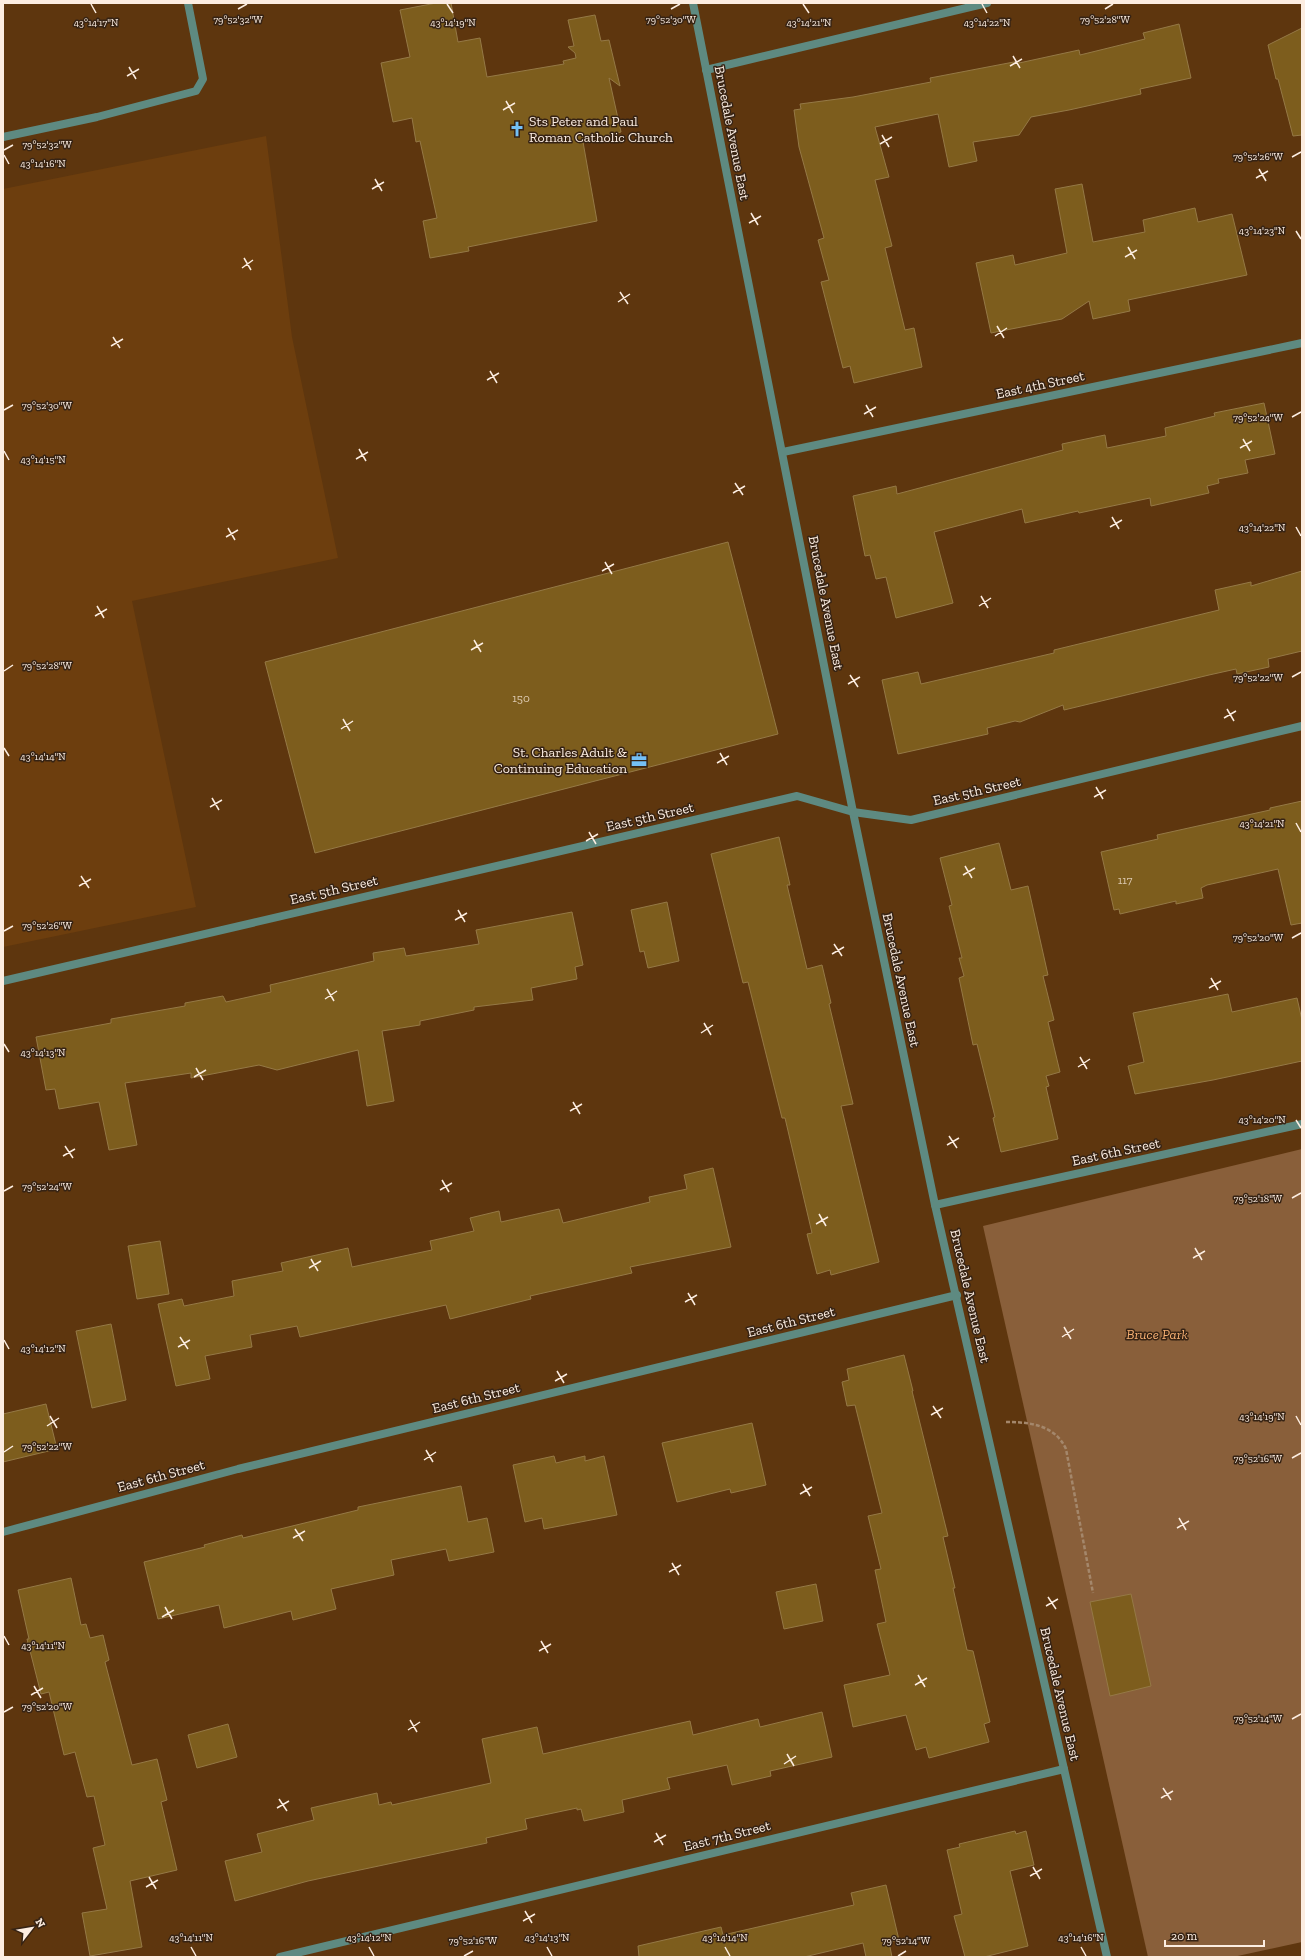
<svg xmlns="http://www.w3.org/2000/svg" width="1305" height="1960" font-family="'Zilla Slab',serif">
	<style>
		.built { fill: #6d3e0e }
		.green { fill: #895f3a }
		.building { fill: #7d5d1d; stroke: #957946 }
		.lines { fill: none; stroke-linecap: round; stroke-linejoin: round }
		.path { stroke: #a4876b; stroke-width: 2.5; stroke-dasharray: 4 2; stroke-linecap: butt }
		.service { stroke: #5e8a81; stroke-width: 8 }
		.minor { stroke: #5e8a81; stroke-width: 8 }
		.ticks { fill: none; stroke: #fcede1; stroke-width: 1.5 }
		.labels { text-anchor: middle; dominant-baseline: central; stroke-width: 3; stroke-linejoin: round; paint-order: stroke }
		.number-label { font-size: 12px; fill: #dcc9b0 }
		.poi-label { font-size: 14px; fill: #fcede1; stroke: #362314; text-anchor: start }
		.street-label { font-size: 14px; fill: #fcede1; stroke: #362314 }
		.park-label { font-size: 14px; font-style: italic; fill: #f6b073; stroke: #362314 }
		.ticks-label { font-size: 10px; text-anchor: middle; fill: #fcede1; stroke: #362314; stroke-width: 3; stroke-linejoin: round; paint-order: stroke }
	</style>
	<rect width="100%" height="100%" fill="#5e360e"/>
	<!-- built -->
	<path class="built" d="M 266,136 L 292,337 L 338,558 L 132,601 L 196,907 L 3,947 L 3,189 Z"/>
	<!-- green -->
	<path class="green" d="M 1302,1149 L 1302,1942 L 1233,1957 L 1148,1957 L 983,1226 Z"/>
	<!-- building -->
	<g class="building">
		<path d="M 436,3 L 451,3 L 458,42 L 480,38 L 487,77 L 564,64 L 563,61 L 576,58 L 575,53 L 568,47 L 574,46 L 568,20 L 595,15 L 601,41 L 609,40 L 620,86 L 609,78 L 621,132 L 583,142 L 597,221 L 468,247 L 469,251 L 430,258 L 423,221 L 437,218 L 420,141 L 416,142 L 412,118 L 393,122 L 381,63 L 410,57 L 400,10 Z"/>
		<path d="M 1179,24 L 1191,78 L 1140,89 L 1141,94 L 1069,110 L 1031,117 L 1019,135 L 973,142 L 977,161 L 949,167 L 938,114 L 875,127 L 889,177 L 875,180 L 892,246 L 885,248 L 905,330 L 914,328 L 922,367 L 854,383 L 850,366 L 843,368 L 821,282 L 829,280 L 818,240 L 824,238 L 799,147 L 794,110 L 801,109 L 800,104 L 853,97 L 931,82 L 930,78 L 1019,61 L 1019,63 L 1079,50 L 1080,55 L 1145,39 L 1143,33 Z"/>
		<path d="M 1302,28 L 1302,135 L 1293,136 L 1278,79 L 1276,79 L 1268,45 Z"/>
		<path d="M 1082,184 L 1093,242 L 1145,232 L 1143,220 L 1195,208 L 1198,222 L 1232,214 L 1247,275 L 1128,300 L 1130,311 L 1093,319 L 1089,301 L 1062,319 L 991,333 L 976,263 L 1013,255 L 1015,265 L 1067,253 L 1055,189 Z"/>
		<path d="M 1264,403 L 1275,454 L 1245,460 L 1248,473 L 1218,479 L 1219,483 L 1207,486 L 1209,493 L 1151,506 L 1150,498 L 1079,513 L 1078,511 L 1025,523 L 1022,509 L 934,532 L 953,603 L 896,618 L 886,577 L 876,579 L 870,555 L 865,556 L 853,496 L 896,486 L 897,494 L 1063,450 L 1062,444 L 1105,435 L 1107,448 L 1166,436 L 1165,428 L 1215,416 L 1214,413 Z"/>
		<path d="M 728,542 L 778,734 L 315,853 L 265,662 Z"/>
		<path d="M 1302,571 L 1302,651 L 1268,659 L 1269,667 L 1237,674 L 1236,669 L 1209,675 L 1064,710 L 1063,705 L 1020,722 L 1015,721 L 987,728 L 988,734 L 898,754 L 882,680 L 918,672 L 921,684 L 1054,653 L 1054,650 L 1219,610 L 1215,590 L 1251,582 L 1251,586 Z"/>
		<path d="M 1302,801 L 1302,923 L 1291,925 L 1278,869 L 1207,885 L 1201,888 L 1203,898 L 1176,904 L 1176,901 L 1120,914 L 1119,909 L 1114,910 L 1101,852 L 1158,839 L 1157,835 L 1270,810 L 1270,808 Z"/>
		<path d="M 779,837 L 790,885 L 787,885 L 807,969 L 822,965 L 831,1003 L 829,1004 L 853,1104 L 841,1106 L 879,1262 L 831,1275 L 830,1270 L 817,1274 L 807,1234 L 812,1233 L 785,1118 L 782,1118 L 748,982 L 743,983 L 711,854 Z"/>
		<path d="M 999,843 L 1011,890 L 1028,886 L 1048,975 L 1043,976 L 1054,1020 L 1048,1022 L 1060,1072 L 1046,1076 L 1049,1086 L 1046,1087 L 1058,1139 L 1001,1152 L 993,1118 L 995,1117 L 977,1044 L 973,1045 L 959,978 L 964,976 L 959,958 L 962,958 L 949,906 L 952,905 L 940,858 Z"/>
		<path d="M 667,902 L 679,961 L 648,968 L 644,951 L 640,952 L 631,910 Z"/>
		<path d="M 572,912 L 583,965 L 575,967 L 577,979 L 531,988 L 533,1000 L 474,1007 L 474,1010 L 420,1021 L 420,1025 L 382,1031 L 394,1101 L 367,1106 L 358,1050 L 277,1070 L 259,1065 L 191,1078 L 191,1073 L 125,1083 L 137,1145 L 109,1150 L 99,1102 L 59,1109 L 55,1089 L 46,1090 L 36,1037 L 111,1023 L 111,1019 L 185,1006 L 185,1003 L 223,996 L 226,1002 L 271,992 L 270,985 L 374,961 L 373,953 L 404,948 L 406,956 L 479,944 L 476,930 Z"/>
		<path d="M 1228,994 L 1232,1012 L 1297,998 L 1302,1020 L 1302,1061 L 1213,1080 L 1135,1094 L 1128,1066 L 1144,1062 L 1133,1013 Z"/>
		<path d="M 713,1168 L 731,1247 L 630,1267 L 632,1273 L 530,1296 L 531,1299 L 450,1319 L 446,1305 L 300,1337 L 297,1326 L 250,1335 L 252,1347 L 205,1356 L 210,1379 L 176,1386 L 158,1304 L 182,1299 L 184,1306 L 234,1296 L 232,1281 L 283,1271 L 281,1263 L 348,1248 L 352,1267 L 432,1250 L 430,1241 L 474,1231 L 470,1218 L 499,1211 L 501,1222 L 559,1209 L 563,1223 L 650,1202 L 649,1197 L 687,1189 L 684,1175 Z"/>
		<path d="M 160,1241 L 169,1294 L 137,1299 L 128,1246 Z"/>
		<path d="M 111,1324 L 126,1400 L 92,1408 L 76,1331 Z"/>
		<path d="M 904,1355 L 913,1391 L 912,1391 L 948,1536 L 943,1537 L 955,1588 L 953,1588 L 967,1650 L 973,1651 L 990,1722 L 984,1724 L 989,1742 L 929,1758 L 926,1747 L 916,1750 L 906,1715 L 853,1727 L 844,1685 L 890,1675 L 877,1624 L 886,1622 L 875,1570 L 881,1569 L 868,1516 L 882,1513 L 855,1405 L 847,1406 L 842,1382 L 849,1380 L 847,1369 Z"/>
		<path d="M 46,1404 L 57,1449 L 3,1462 L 3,1414 Z"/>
		<path d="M 752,1423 L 766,1485 L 731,1493 L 730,1489 L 677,1502 L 662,1443 Z"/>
		<path d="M 554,1456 L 556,1463 L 585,1456 L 585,1461 L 604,1456 L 617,1515 L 544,1529 L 542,1518 L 525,1522 L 513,1465 Z"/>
		<path d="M 461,1486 L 468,1522 L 487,1518 L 494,1552 L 449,1561 L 446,1549 L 391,1560 L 394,1575 L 331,1589 L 336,1609 L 293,1620 L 291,1611 L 224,1628 L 219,1605 L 158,1619 L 144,1562 L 205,1547 L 204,1545 L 242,1535 L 243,1538 L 358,1510 L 358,1507 Z"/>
		<path d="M 71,1578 L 81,1625 L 86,1624 L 90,1638 L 103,1635 L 109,1660 L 105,1662 L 132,1765 L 157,1759 L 167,1800 L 161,1802 L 177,1870 L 130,1881 L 142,1947 L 90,1956 L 82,1913 L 107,1909 L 93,1848 L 105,1845 L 94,1796 L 87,1797 L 75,1752 L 64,1755 L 49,1692 L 41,1694 L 27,1639 L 29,1639 L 18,1590 Z"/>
		<path d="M 816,1584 L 823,1621 L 784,1629 L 776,1592 Z"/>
		<path d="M 1131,1594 L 1151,1686 L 1110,1696 L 1090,1602 Z"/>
		<path d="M 822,1712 L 832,1757 L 770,1771 L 771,1776 L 732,1785 L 727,1765 L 667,1778 L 670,1789 L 622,1800 L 624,1812 L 584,1821 L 581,1809 L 577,1810 L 577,1808 L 525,1819 L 527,1829 L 486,1838 L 487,1843 L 308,1881 L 235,1901 L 225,1861 L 262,1852 L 257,1834 L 314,1820 L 311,1808 L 377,1793 L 379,1805 L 391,1802 L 392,1805 L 491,1783 L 482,1739 L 537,1727 L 543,1754 L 690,1721 L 693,1735 L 758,1719 L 760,1727 Z"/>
		<path d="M 228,1724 L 237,1757 L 197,1768 L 188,1735 Z"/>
		<path d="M 1015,1831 L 1016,1834 L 1026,1831 L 1034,1865 L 1010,1871 L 1028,1946 L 984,1957 L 965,1957 L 954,1916 L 962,1914 L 947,1850 L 960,1847 L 959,1844 Z"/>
		<path d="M 886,1885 L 899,1940 L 889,1942 L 892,1957 L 866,1957 L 863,1943 L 804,1957 L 639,1957 L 638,1946 L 721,1927 L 723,1935 L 854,1905 L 851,1893 Z"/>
	</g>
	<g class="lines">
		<!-- path -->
		<path class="path" d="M 1006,1422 C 1030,1422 1055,1425 1066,1449 L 1093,1593"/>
		<!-- service -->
		<path class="service" d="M 3,137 L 97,117 L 196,91 L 203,79 L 188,3"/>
		<!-- minor -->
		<g class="minor">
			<path d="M 693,3 L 853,812 L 935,1205 L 1107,1957"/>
			<path d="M 706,70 L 987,3"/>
			<path d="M 783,452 L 1302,343"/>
			<path d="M 3,981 L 797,796 L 853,812 L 911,820 L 1302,726"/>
			<path d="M 935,1205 L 1302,1124"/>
			<path d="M 3,1532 L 238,1469 L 957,1295"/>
			<path d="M 280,1957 L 1064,1769"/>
		</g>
	</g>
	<!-- ticks -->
	<path class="ticks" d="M 91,4 L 96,13M 447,4 L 453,13M 803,4 L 809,13M 982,4 L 987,13M 238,9 L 247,4M 671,9 L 680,4M 1105,9 L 1113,4M 1013,56 L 1020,68M 1010,66 L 1022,59M 129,67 L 136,79M 127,76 L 139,69M 506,101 L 513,113M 503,110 L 515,103M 882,135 L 889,147M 880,144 L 892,137M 4,150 L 13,145M 4,155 L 9,164M 1292,157 L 1301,152M 1259,169 L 1266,181M 1256,178 L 1268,171M 375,179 L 382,191M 372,189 L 384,182M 751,213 L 758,225M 749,223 L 761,216M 1296,231 L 1301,239M 1128,247 L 1135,259M 1125,257 L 1137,250M 244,258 L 251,270M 242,268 L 253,260M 620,292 L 628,304M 618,302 L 630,294M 997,326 L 1004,338M 995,336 L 1007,328M 113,337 L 120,348M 111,346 L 123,339M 490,371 L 497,383M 487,380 L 499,373M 866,405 L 873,417M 4,410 L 13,405M 864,414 L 876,407M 1292,417 L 1301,412M 1243,439 L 1250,451M 1240,448 L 1252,441M 359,449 L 366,461M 4,451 L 9,460M 356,459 L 368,452M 735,483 L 743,495M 733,493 L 745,486M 1112,517 L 1119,529M 1110,527 L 1122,520M 1296,527 L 1301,536M 228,528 L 235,540M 226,537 L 238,530M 605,562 L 612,574M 602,571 L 614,564M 981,596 L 988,608M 97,606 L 104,618M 979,606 L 991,598M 95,616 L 107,609M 474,640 L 481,652M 471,650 L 483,643M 4,671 L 13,665M 850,675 L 858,687M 1292,677 L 1301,672M 848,684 L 860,677M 1227,709 L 1234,721M 1224,718 L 1236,711M 343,719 L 350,731M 341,729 L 353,721M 4,748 L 9,756M 720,753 L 727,765M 717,763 L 729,756M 1096,787 L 1103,799M 1094,797 L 1106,790M 212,798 L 219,810M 210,807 L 222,800M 1296,823 L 1301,832M 589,832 L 596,844M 586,841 L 598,834M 965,866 L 972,878M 963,875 L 975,868M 81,876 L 89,888M 79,886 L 91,879M 458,910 L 465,922M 455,920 L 467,913M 4,931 L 13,926M 1292,938 L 1301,933M 834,944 L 842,956M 832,954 L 844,947M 1211,978 L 1218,990M 1209,988 L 1221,981M 327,989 L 334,1001M 325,999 L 337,991M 704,1023 L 711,1035M 701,1033 L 713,1025M 4,1044 L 9,1052M 1080,1057 L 1087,1069M 1078,1067 L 1090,1059M 196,1068 L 203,1080M 194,1077 L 206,1070M 573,1102 L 580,1114M 570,1111 L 582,1104M 1296,1120 L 1301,1128M 949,1136 L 957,1148M 947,1145 L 959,1138M 65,1146 L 73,1158M 63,1156 L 75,1149M 442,1180 L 449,1192M 440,1190 L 452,1183M 4,1191 L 13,1186M 1292,1198 L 1301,1193M 819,1214 L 826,1226M 816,1224 L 828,1217M 1195,1248 L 1202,1260M 1193,1258 L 1205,1251M 311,1259 L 318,1271M 309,1268 L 321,1261M 688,1293 L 695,1305M 685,1302 L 697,1295M 1064,1327 L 1071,1339M 180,1337 L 188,1349M 1062,1337 L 1074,1329M 4,1340 L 9,1349M 178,1347 L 190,1340M 557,1371 L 564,1383M 555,1381 L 567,1374M 933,1406 L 941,1418M 931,1415 L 943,1408M 50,1416 L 57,1428M 1296,1416 L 1301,1425M 47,1426 L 59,1418M 426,1450 L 433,1462M 4,1452 L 13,1446M 1292,1458 L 1301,1453M 424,1460 L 436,1452M 803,1484 L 810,1496M 800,1494 L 812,1487M 1179,1518 L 1186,1530M 1177,1528 L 1189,1521M 295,1529 L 303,1541M 293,1538 L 305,1531M 672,1563 L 679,1575M 669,1572 L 681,1565M 1048,1597 L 1056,1609M 1046,1606 L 1058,1599M 165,1607 L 172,1619M 162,1617 L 174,1610M 4,1636 L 9,1645M 541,1641 L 548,1653M 539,1651 L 551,1644M 918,1675 L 925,1687M 915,1685 L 927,1678M 34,1686 L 41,1698M 31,1695 L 43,1688M 4,1712 L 13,1707M 1292,1719 L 1301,1714M 410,1720 L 417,1732M 408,1730 L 420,1722M 787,1754 L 794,1766M 784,1764 L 796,1756M 1163,1788 L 1171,1800M 1161,1798 L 1173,1791M 279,1799 L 287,1811M 277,1808 L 289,1801M 656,1833 L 663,1845M 654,1842 L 666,1835M 1033,1867 L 1040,1879M 1030,1876 L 1042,1869M 149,1877 L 156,1889M 146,1887 L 158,1880M 525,1911 L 532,1923M 523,1921 L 535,1914M 191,1947 L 196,1956M 369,1947 L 374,1956M 547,1947 L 552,1956M 725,1947 L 730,1956M 1081,1947 L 1086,1956M 464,1956 L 473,1951M 898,1956 L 906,1951"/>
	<!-- icons -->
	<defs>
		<symbol id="church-bare" viewBox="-9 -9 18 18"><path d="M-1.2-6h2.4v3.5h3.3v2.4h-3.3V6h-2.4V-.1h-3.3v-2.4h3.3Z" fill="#74c0f6" stroke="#362314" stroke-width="2.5" paint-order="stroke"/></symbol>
		<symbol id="office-bare" viewBox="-9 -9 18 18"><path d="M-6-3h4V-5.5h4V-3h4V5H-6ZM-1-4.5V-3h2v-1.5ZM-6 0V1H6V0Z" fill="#74c0f6" stroke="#362314" stroke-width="2.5" paint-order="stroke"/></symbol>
	</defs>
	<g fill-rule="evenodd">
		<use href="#church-bare" x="506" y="118" width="22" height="22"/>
		<use href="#office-bare" x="628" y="749" width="22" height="22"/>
	</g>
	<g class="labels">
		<!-- number labels -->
		<g class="number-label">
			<text x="521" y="698">150</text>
			<text x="1125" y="880">117</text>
		</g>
		<!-- poi labels -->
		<g class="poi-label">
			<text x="529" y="121">Sts Peter and Paul<tspan x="529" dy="16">Roman Catholic Church</tspan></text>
			<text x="627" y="752" text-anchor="end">St. Charles Adult &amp;<tspan x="627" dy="16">Continuing Education</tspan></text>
		</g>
		<!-- street labels -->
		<g class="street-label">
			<text transform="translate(732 133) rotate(79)">Brucedale Avenue East</text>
			<text transform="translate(1040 385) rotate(-12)">East 4th Street</text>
			<text transform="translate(826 603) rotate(79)">Brucedale Avenue East</text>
			<text transform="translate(977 791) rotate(-13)">East 5th Street</text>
			<text transform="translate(650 817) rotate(-13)">East 5th Street</text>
			<text transform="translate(334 890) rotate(-13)">East 5th Street</text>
			<text transform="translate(901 980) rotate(78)">Brucedale Avenue East</text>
			<text transform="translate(1116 1152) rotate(-12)">East 6th Street</text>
			<text transform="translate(970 1296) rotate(77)">Brucedale Avenue East</text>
			<text transform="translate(791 1322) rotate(-14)">East 6th Street</text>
			<text transform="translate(476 1398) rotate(-14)">East 6th Street</text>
			<text transform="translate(161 1476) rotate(-15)">East 6th Street</text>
			<text transform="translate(1060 1694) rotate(77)">Brucedale Avenue East</text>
			<text transform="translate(727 1836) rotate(-14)">East 7th Street</text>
		</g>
		<!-- park labels -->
		<g class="park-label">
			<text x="1157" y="1334">Bruce Park</text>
		</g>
	</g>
	<g class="ticks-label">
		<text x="238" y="23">79°52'32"W</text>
		<text x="671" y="23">79°52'30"W</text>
		<text x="1105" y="23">79°52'28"W</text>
		<text x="96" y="26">43°14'17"N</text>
		<text x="453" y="26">43°14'19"N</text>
		<text x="809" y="26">43°14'21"N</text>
		<text x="987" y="26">43°14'22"N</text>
		<text x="47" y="148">79°52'32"W</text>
		<text x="1258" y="160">79°52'26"W</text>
		<text x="43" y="167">43°14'16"N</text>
		<text x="1262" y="234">43°14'23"N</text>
		<text x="47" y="409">79°52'30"W</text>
		<text x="1258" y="421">79°52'24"W</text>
		<text x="43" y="463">43°14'15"N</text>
		<text x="1262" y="531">43°14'22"N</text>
		<text x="47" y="669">79°52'28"W</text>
		<text x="1258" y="681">79°52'22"W</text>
		<text x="43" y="760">43°14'14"N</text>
		<text x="1262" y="827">43°14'21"N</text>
		<text x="47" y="929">79°52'26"W</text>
		<text x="1258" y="941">79°52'20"W</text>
		<text x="43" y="1056">43°14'13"N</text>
		<text x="1262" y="1123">43°14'20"N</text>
		<text x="47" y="1190">79°52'24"W</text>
		<text x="1258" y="1202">79°52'18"W</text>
		<text x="43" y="1352">43°14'12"N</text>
		<text x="1262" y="1420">43°14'19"N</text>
		<text x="47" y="1450">79°52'22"W</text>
		<text x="1258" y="1462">79°52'16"W</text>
		<text x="43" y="1649">43°14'11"N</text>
		<text x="47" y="1710">79°52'20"W</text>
		<text x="1258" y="1722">79°52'14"W</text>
		<text x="191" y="1941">43°14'11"N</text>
		<text x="369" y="1941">43°14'12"N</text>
		<text x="547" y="1941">43°14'13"N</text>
		<text x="725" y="1941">43°14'14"N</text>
		<text x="1081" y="1941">43°14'16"N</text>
		<text x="473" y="1944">79°52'16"W</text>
		<text x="906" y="1944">79°52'14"W</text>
	</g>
	<!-- border -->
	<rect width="1305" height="1960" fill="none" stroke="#fcede1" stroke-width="8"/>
	<!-- north arrow -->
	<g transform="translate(32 1928) rotate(59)" stroke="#362314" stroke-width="3" paint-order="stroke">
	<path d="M0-3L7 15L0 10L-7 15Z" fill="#fcede1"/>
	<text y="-6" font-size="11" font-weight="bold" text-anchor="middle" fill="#fcede1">N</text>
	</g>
	<!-- scale -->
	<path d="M1165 1940v6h99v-6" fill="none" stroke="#fcede1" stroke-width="2"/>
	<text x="1171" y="1940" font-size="12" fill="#fcede1" stroke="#362314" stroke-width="3" paint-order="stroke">20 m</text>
</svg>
